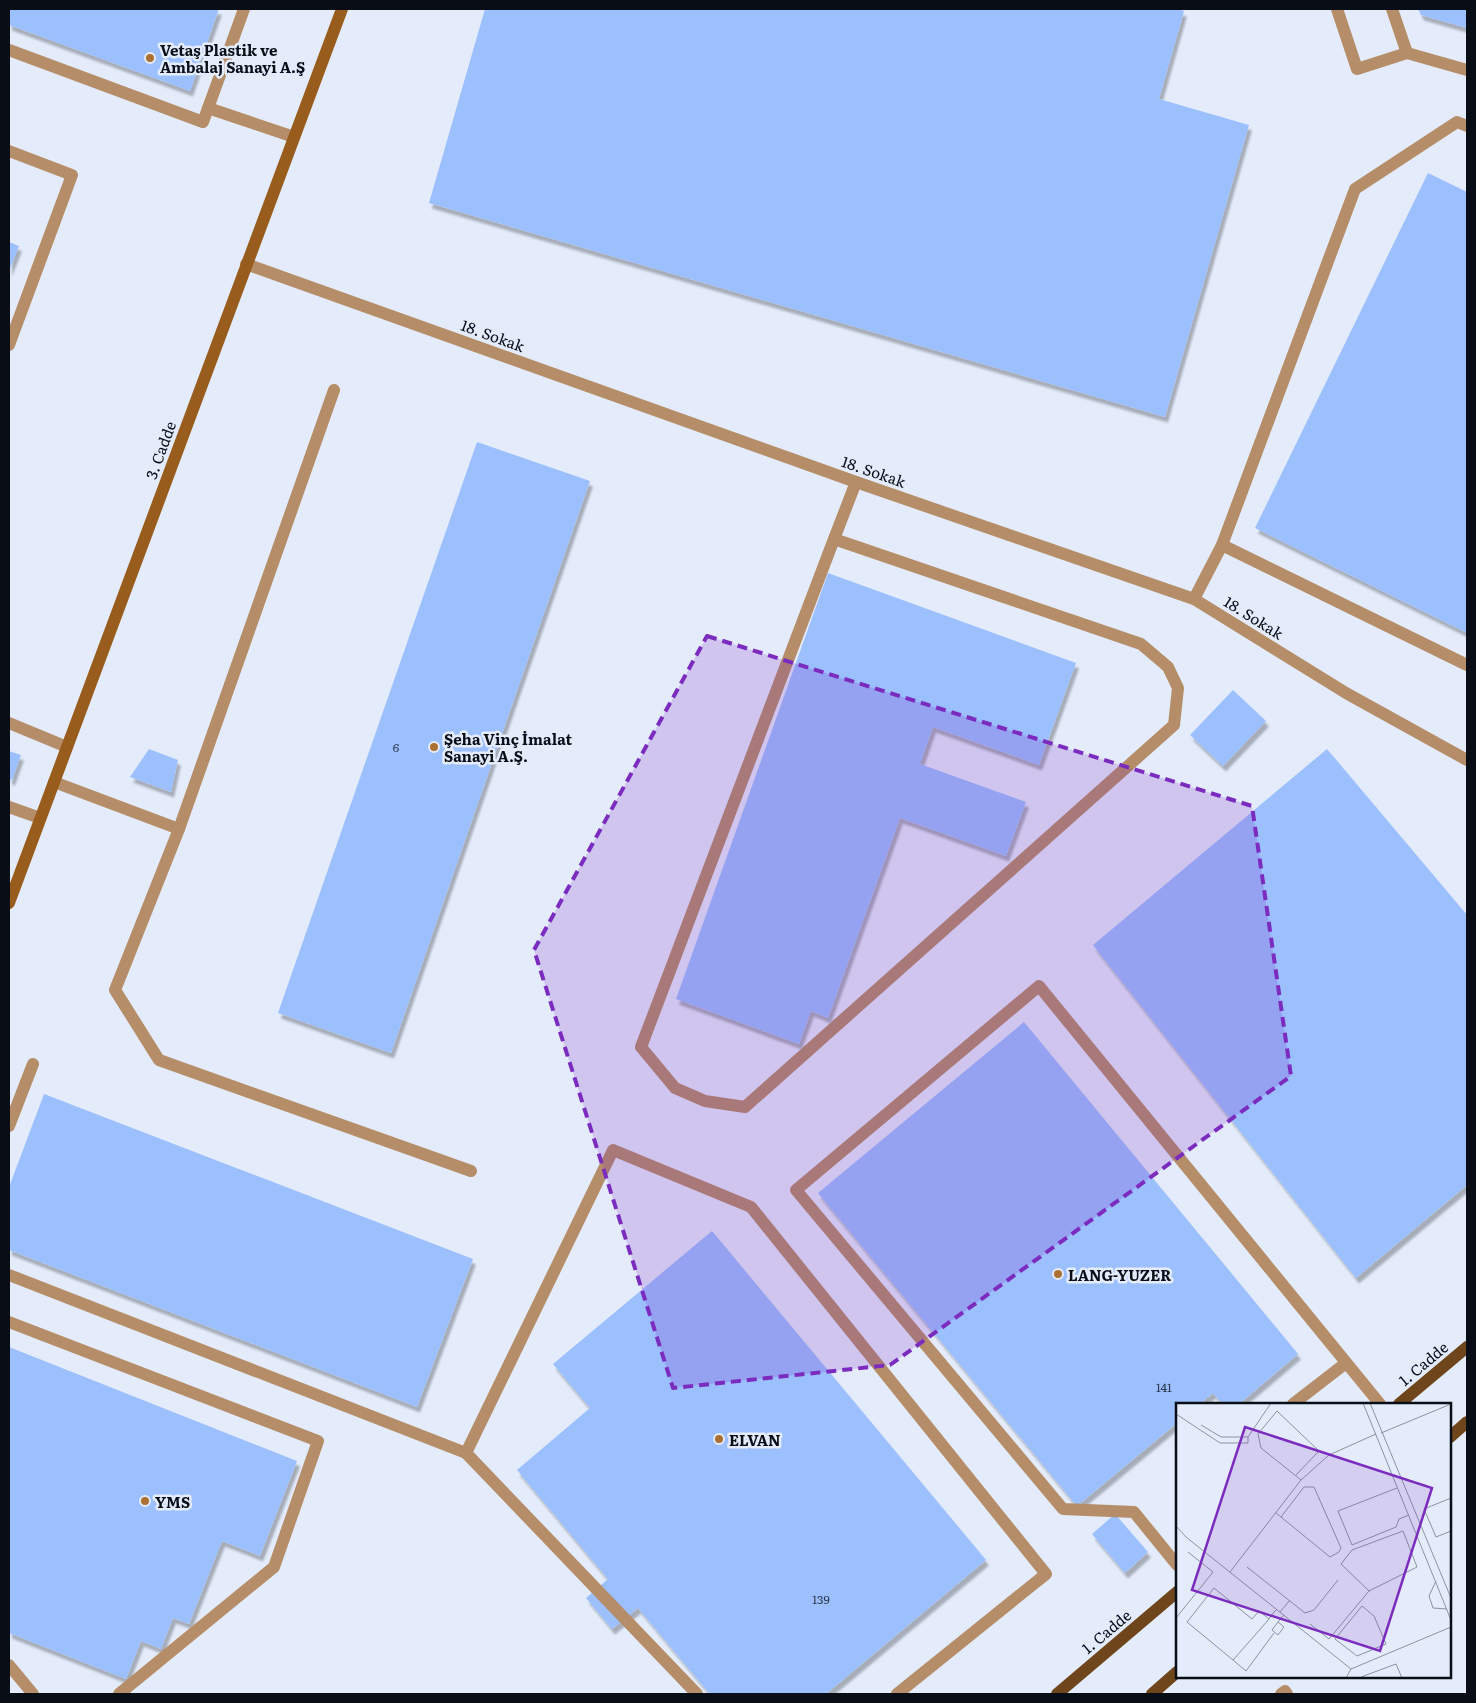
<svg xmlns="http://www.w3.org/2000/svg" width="1476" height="1703" font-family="Literata,serif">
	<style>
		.building { fill: #9cbffe; filter: url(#shadow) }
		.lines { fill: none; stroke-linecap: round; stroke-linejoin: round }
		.lane { stroke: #b58d68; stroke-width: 12 }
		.street { stroke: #b58d68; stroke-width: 12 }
		.secondary { stroke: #985d1d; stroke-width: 12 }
		.primary { stroke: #6f461b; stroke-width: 12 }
		.marked { fill: #7b2cbf; fill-opacity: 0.2; stroke: #7b2cbf; stroke-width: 4; stroke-dasharray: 10 6; stroke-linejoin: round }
		.poi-dot { fill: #ac7032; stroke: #e4ecfb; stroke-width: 2 }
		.labels { text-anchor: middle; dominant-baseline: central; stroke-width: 5; stroke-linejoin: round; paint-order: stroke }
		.number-label { font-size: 12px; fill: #2e3a50 }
		.poi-label { font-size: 15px; font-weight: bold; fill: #090e16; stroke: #e4ecfb; text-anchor: start }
		.street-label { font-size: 15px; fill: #090e16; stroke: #e4ecfb }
		.inset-road { fill: none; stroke: #8c939f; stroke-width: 1 }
		.view { fill: #7b2cbf; fill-opacity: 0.15; stroke: #7b2cbf; stroke-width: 2.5 }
		.inset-edge { fill: none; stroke: #090e16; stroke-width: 2.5 }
	</style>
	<defs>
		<filter id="shadow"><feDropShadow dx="3" dy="5.5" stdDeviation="1" flood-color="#0004"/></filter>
	</defs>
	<rect width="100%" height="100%" fill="#e4ecfb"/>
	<!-- building -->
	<g class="building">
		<path d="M 9,9 L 219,9 L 190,91 L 9,25 Z"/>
		<path d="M 485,9 L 1175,9 L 1184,11 L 1159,99 L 1249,125 L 1165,417 L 429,203 Z"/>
		<path d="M 1418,9 L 1467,9 L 1467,28 L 1421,15 Z"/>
		<path d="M 1428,173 L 1467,192 L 1467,633 L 1255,528 Z"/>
		<path d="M 9,242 L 19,246 L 9,271 Z"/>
		<path d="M 477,442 L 590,481 L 391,1053 L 278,1013 Z"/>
		<path d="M 828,573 L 1076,663 L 1039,765 L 933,727 L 920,764 L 1026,802 L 1006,856 L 900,818 L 828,1018 L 811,1011 L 799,1044 L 676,999 Z"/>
		<path d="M 1233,690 L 1266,721 L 1223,766 L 1190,735 Z"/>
		<path d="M 149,749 L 178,760 L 171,792 L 130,777 Z"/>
		<path d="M 1327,749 L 1467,915 L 1467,1185 L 1356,1278 L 1093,945 Z"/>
		<path d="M 9,751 L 21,755 L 12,780 L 9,779 Z"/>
		<path d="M 1024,1022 L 1298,1354 L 1239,1404 L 1222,1404 L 1213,1393 L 1200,1404 L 1177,1404 L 1177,1423 L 1077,1506 L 818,1193 Z"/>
		<path d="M 44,1094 L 473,1259 L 417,1407 L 9,1250 L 9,1187 Z"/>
		<path d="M 712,1231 L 986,1560 L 826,1694 L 710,1694 L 638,1608 L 612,1629 L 586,1598 L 608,1579 L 517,1470 L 590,1408 L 553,1364 Z"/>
		<path d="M 9,1347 L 297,1461 L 260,1556 L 222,1541 L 189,1624 L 173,1618 L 161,1649 L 141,1641 L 126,1679 L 9,1633 Z"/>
		<path d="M 1115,1514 L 1148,1552 L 1125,1573 L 1092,1534 Z"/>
	</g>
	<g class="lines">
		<!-- lane -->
		<g class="lane">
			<path d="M 1337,9 L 1357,69 L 1407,53 L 1392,9"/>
			<path d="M 9,50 L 203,122 L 244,9"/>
			<path d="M 1407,53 L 1467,70"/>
			<path d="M 208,108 L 294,137"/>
			<path d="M 9,151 L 72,175 L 9,345"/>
			<path d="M 334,390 L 179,829 L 115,990 L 159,1060 L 471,1171"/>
			<path d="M 834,539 L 1141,644 L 1168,667 L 1178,688 L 1174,725 L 745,1107 L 705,1101 L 675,1088 L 641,1047 L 834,539 L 856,482"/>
			<path d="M 1222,545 L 1467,665"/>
			<path d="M 1194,599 L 1222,545 L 1355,189 L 1457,122 L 1467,126"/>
			<path d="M 9,723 L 67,747"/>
			<path d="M 54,782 L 179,829"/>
			<path d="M 9,807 L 40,818"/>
			<path d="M 9,1126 L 33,1064"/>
			<path d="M 9,1275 L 466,1453 L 697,1694"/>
			<path d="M 9,1322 L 318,1441 L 274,1567 L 119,1694"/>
			<path d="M 1293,1404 L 1346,1363"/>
			<path d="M 466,1453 L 613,1150 L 751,1207 L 1046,1574 L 897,1694"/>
			<path d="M 1177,1565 L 1134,1512 L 1063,1509 L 796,1190 L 1039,986 L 1380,1404"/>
			<path d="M 9,1665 L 33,1694"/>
			<path d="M 1281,1694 L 1285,1691 L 1287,1694"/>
		</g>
		<!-- street -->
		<path class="street" d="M 246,264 L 856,482 L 1194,599 L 1346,693 L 1467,760"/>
		<!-- secondary -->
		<path class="secondary" d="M 9,903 L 342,9"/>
		<!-- primary -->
		<g class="primary">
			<path d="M 1399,1404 L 1467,1347"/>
			<path d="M 1450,1437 L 1467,1422"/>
			<path d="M 1057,1694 L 1177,1592"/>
			<path d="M 1152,1694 L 1177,1672"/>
		</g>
	</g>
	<!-- marked area -->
	<path class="marked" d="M 707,636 L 1252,806 L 1291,1076 L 890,1365 L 673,1388 L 534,950 Z"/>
	<!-- markers -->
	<g class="poi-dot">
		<circle cx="150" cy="58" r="5"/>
		<circle cx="434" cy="747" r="5"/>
		<circle cx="1058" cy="1274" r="5"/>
		<circle cx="719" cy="1439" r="5"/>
		<circle cx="145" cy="1501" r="5"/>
	</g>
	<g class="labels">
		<!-- number labels -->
		<g class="number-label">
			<text x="396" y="747">6</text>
			<text x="1164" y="1387">141</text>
			<text x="821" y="1599">139</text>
		</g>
		<!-- poi labels -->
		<g class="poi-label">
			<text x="160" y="49">Vetaş Plastik ve<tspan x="160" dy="17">Ambalaj Sanayi A.Ş</tspan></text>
			<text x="444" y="738">Şeha Vinç İmalat<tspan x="444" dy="17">Sanayi A.Ş.</tspan></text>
			<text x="1068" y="1274">LANG-YUZER</text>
			<text x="729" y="1439">ELVAN</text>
			<text x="155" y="1501">YMS</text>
		</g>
		<!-- street labels -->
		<g class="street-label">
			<text transform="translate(493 335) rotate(20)">18. Sokak</text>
			<text transform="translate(160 450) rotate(-70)">3. Cadde</text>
			<text transform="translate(874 471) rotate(19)">18. Sokak</text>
			<text transform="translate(1254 617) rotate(32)">18. Sokak</text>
			<text transform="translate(1423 1363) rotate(-40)">1. Cadde</text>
			<text transform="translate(1106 1631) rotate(-40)">1. Cadde</text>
		</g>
	</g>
	<!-- overview -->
	<g transform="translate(1176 1403)">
		<rect width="275" height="275" fill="#e4ecfb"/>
		<path class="inset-road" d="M 187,0 L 275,217M 194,0 L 275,195M 0,11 L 44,40 L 72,40 L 72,34 L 45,34 L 25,22M 205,30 L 275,1M 72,34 L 95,0M 120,72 L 143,48 L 101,8 L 82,31 L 85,45 L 125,77M 221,85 L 162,108 L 176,142 L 220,124 L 223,116 L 233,112M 275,95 L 248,106 L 260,134 L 275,128M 100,110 L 105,114 L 154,154 L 163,149 L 165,145 L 138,84 L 128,84 L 105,114M 0,123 L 10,134 L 175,266M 71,164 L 129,210 L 138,207 L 162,177M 54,169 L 125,77 L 153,52 L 200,31M 260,178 L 253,193 L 257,205 L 271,206M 186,203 L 198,213 L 210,241 L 181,253 L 159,236 ZM 104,209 L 114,197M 0,215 L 37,169 L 12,149M 93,216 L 83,208 L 76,216 L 38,185 L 11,219 L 57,257 L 87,223 L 93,216 L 98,209 L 101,206M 102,219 L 108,224 L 102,232 L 96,227 L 105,215 L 108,212M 134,221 L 153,236 L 193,188 L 241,164 L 227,128 L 176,147 L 165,161 L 193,188M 57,257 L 70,268 L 98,230M 185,274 L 220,261 L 226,275M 170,275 L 175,266 L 275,224"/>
		<path class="view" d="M 69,24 L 256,85 L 204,248 L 16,187 Z"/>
		<rect width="275" height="275" class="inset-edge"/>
	</g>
	<!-- border -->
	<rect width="1476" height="1703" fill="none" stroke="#090e16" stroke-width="20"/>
</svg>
